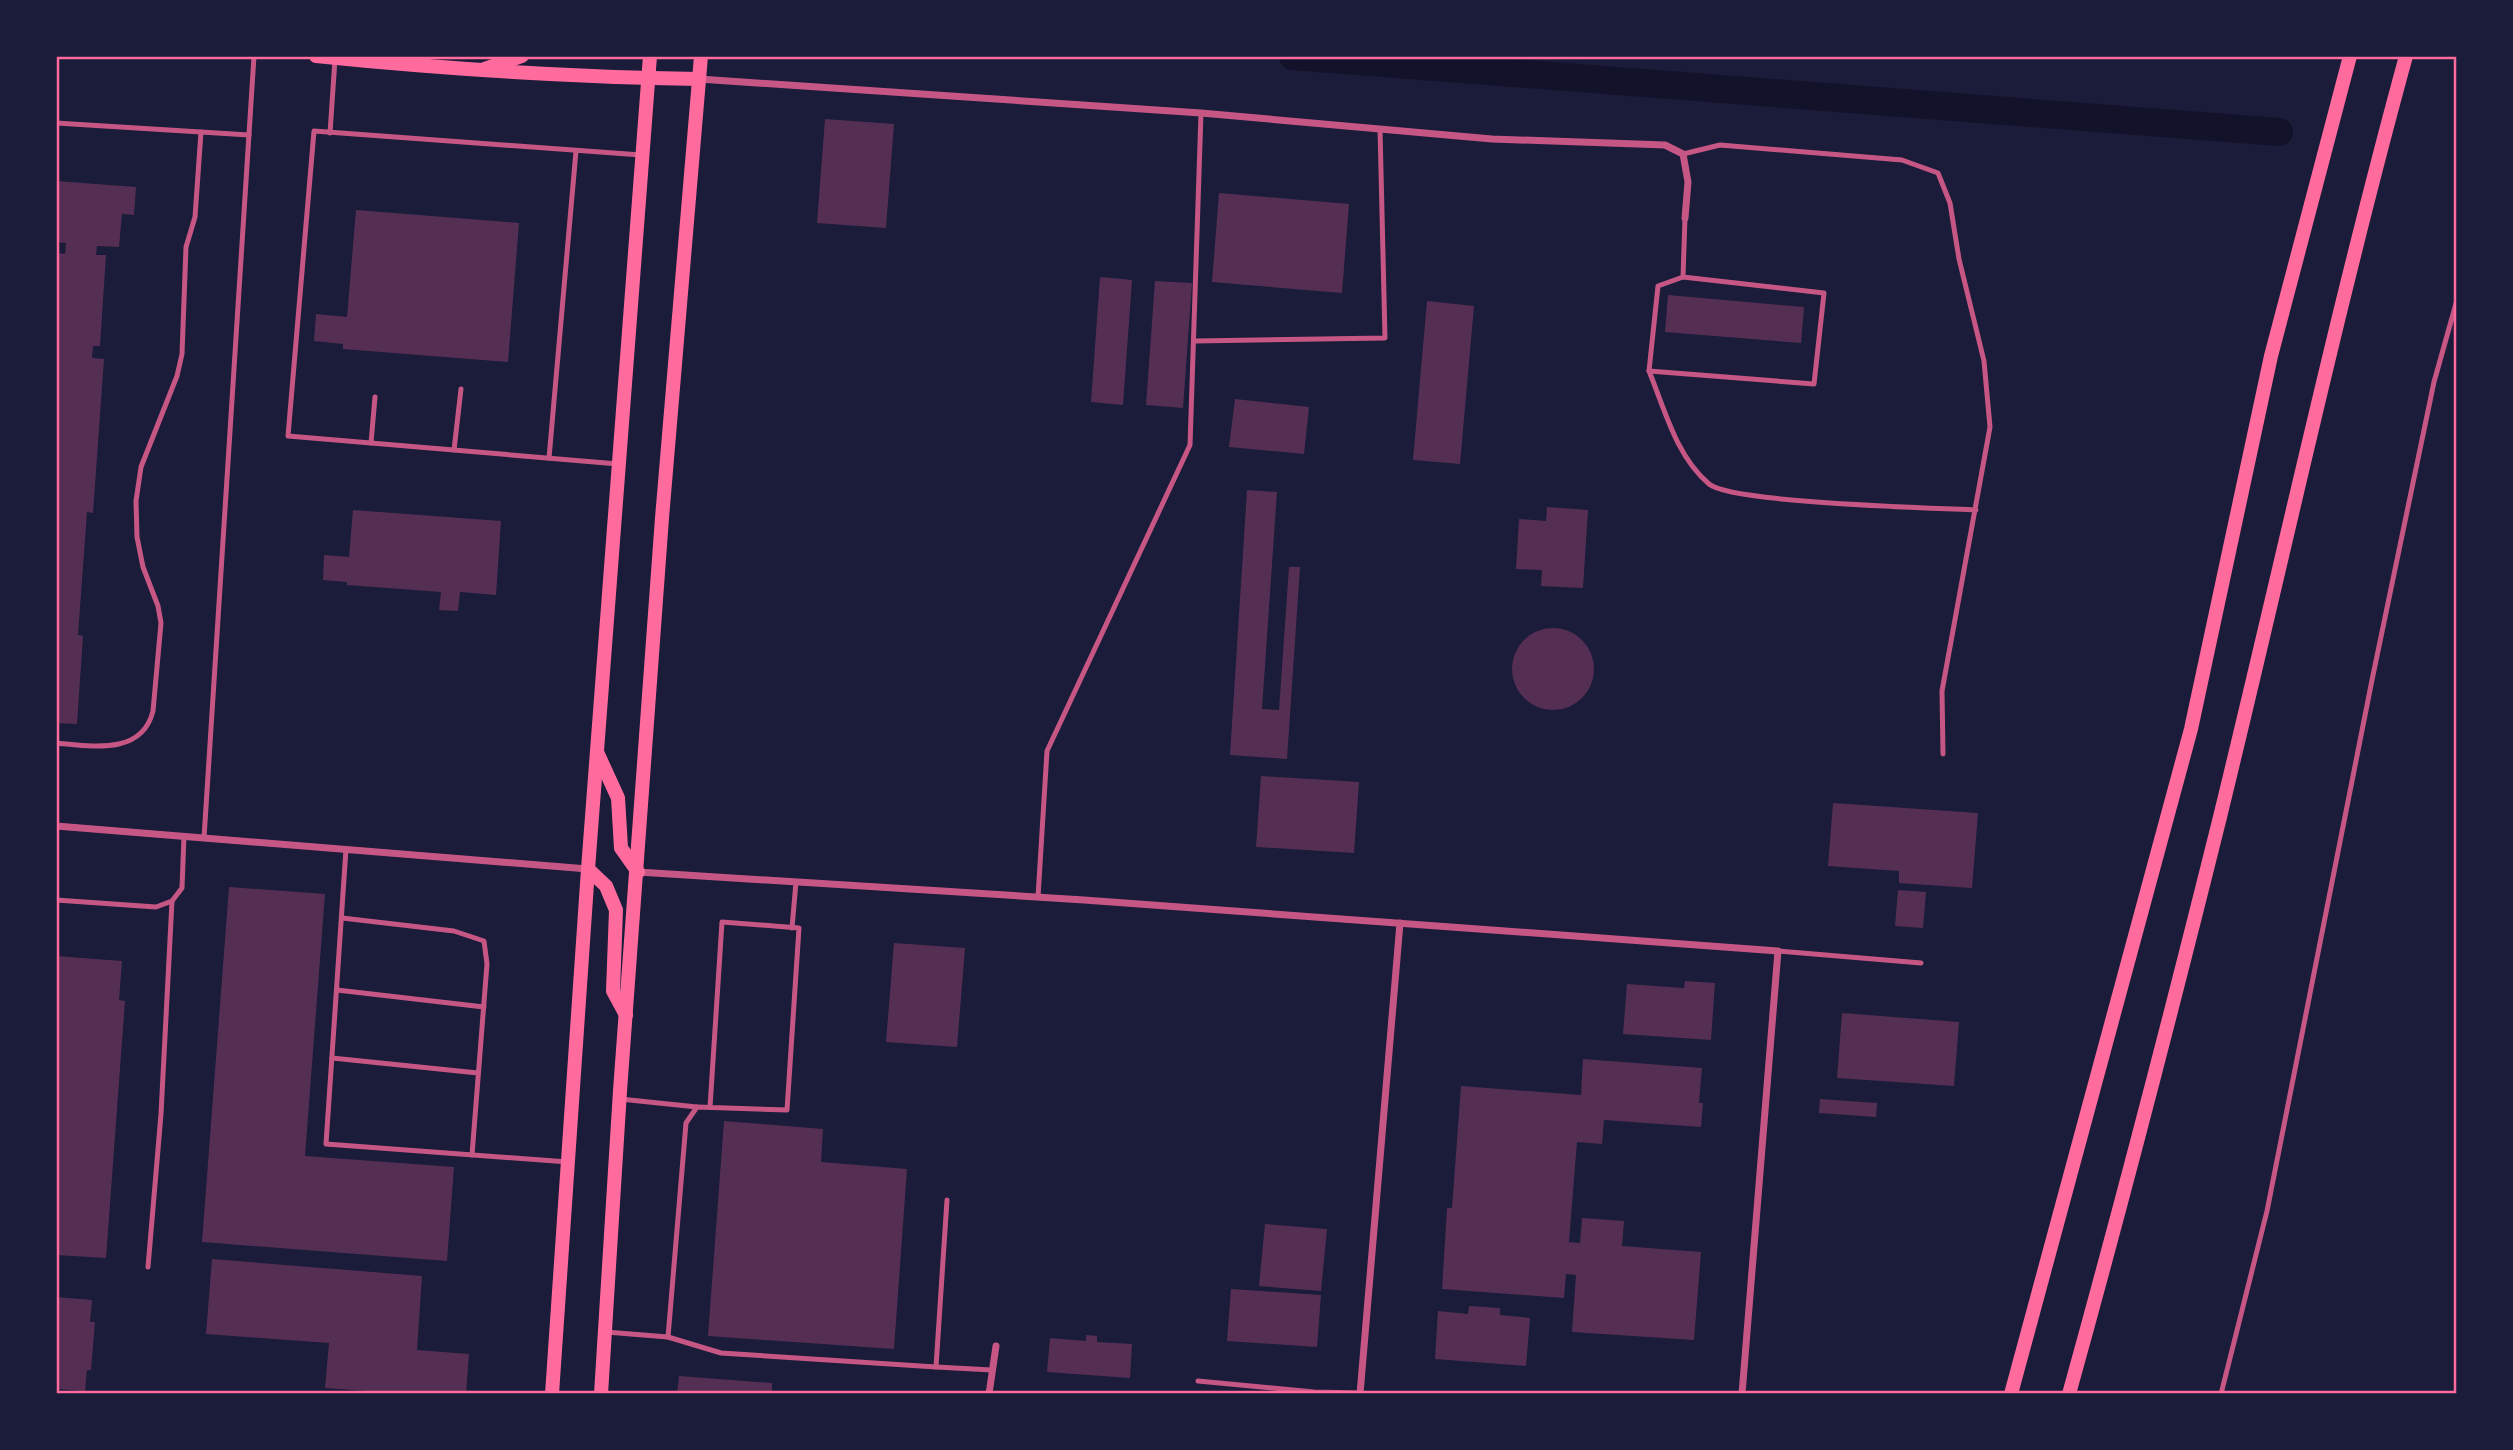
<svg xmlns="http://www.w3.org/2000/svg" width="2513" height="1450" font-family="Montserrat,sans-serif">
	<style>
		.lines { fill: none; stroke-linecap: round; stroke-linejoin: round }
		.canal { stroke: #12122b; stroke-width: 28 }
		.building { fill: #542f53 }
		.service { stroke: #c65784; stroke-width: 5 }
		.minor { stroke: #c65784; stroke-width: 7 }
		.secondary { stroke: #ff6b9d; stroke-width: 14 }
		.neatline { fill: none; stroke: #ff6b9d; stroke-width: 2.5 }
	</style>
	<rect width="100%" height="100%" fill="#1b1b3a"/>
	<g class="lines">
		<!-- canal -->
		<path class="canal" d="M 1293,56 L 2279,132"/>
	</g>
	<!-- building -->
	<g class="building">
		<path d="M 825,119 L 894,124 L 886,228 L 817,223 Z"/>
		<path d="M 56,181 L 136,187 L 134,215 L 122,214 L 119,247 L 97,246 L 96,255 L 106,255 L 100,346 L 93,346 L 92,358 L 104,359 L 93,513 L 87,512 L 78,635 L 83,636 L 77,724 L 56,723 L 56,253 L 65,254 L 66,243 L 56,242 Z"/>
		<path d="M 1219,193 L 1349,204 L 1342,293 L 1212,282 Z"/>
		<path d="M 356,210 L 519,223 L 508,362 L 343,349 L 343,344 L 314,341 L 316,314 L 347,317 Z"/>
		<path d="M 1100,277 L 1132,280 L 1123,405 L 1091,402 Z"/>
		<path d="M 1155,281 L 1192,283 L 1183,408 L 1146,405 Z"/>
		<path d="M 1668,295 L 1804,307 L 1801,343 L 1665,332 Z"/>
		<path d="M 1427,301 L 1474,306 L 1460,464 L 1413,460 Z"/>
		<path d="M 1235,399 L 1309,407 L 1304,454 L 1229,447 Z"/>
		<path d="M 1247,490 L 1277,492 L 1262,709 L 1279,710 L 1289,567 L 1300,567 L 1287,759 L 1230,755 Z"/>
		<path d="M 1547,507 L 1588,510 L 1583,588 L 1541,586 L 1542,570 L 1516,569 L 1519,519 L 1546,521 Z"/>
		<path d="M 353,510 L 501,521 L 496,595 L 460,592 L 458,611 L 439,610 L 441,592 L 347,585 L 347,582 L 323,580 L 324,555 L 349,557 Z"/>
		<circle cx="1553" cy="669" r="41"/>
		<path d="M 1261,776 L 1359,782 L 1354,853 L 1256,847 Z"/>
		<path d="M 1833,803 L 1978,813 L 1972,888 L 1899,883 L 1899,871 L 1828,866 Z"/>
		<path d="M 229,887 L 325,894 L 305,1156 L 454,1167 L 447,1261 L 202,1242 Z"/>
		<path d="M 1898,890 L 1926,892 L 1923,928 L 1895,926 Z"/>
		<path d="M 894,943 L 965,948 L 957,1047 L 886,1042 Z"/>
		<path d="M 56,956 L 122,961 L 119,1000 L 125,1001 L 106,1258 L 56,1255 Z"/>
		<path d="M 1685,981 L 1715,983 L 1711,1040 L 1623,1034 L 1627,984 L 1684,988 Z"/>
		<path d="M 1842,1013 L 1959,1022 L 1954,1086 L 1837,1078 Z"/>
		<path d="M 1583,1059 L 1702,1068 L 1699,1103 L 1703,1103 L 1701,1127 L 1604,1120 L 1602,1144 L 1577,1142 L 1569,1242 L 1580,1243 L 1582,1218 L 1624,1221 L 1622,1246 L 1701,1252 L 1694,1340 L 1572,1332 L 1576,1275 L 1566,1274 L 1564,1298 L 1442,1289 L 1447,1208 L 1452,1208 L 1461,1086 L 1581,1095 Z"/>
		<path d="M 1820,1099 L 1877,1103 L 1876,1117 L 1819,1113 Z"/>
		<path d="M 724,1121 L 823,1129 L 821,1162 L 907,1169 L 894,1349 L 708,1336 Z"/>
		<path d="M 1265,1224 L 1327,1229 L 1321,1291 L 1259,1286 Z"/>
		<path d="M 212,1259 L 422,1276 L 417,1350 L 469,1354 L 466,1394 L 410,1394 L 325,1388 L 329,1343 L 206,1334 Z"/>
		<path d="M 1231,1289 L 1321,1295 L 1317,1347 L 1227,1341 Z"/>
		<path d="M 56,1297 L 92,1300 L 90,1322 L 95,1322 L 91,1370 L 87,1370 L 85,1391 L 56,1389 Z"/>
		<path d="M 1469,1306 L 1500,1308 L 1500,1315 L 1530,1318 L 1526,1366 L 1435,1359 L 1438,1311 L 1468,1314 Z"/>
		<path d="M 1086,1335 L 1097,1336 L 1097,1342 L 1132,1344 L 1130,1378 L 1047,1372 L 1050,1338 L 1086,1341 Z"/>
		<path d="M 679,1376 L 772,1383 L 772,1394 L 677,1394 Z"/>
	</g>
	<g class="lines">
		<!-- service -->
		<g class="service">
			<path d="M 56,123 L 249,135"/>
			<path d="M 330,133 L 335,59"/>
			<path d="M 1683,154 L 1720,145 L 1902,160 L 1938,173 L 1950,203 L 1959,259 L 1984,361 L 1990,427 L 1942,691 L 1943,754"/>
			<path d="M 1683,277 L 1658,286 L 1649,371 L 1814,384 L 1824,293 L 1683,277 L 1685,218"/>
			<path d="M 1195,341 L 1385,338 L 1380,129"/>
			<path d="M 1649,371 C 1665,410 1676,456 1709,484 C 1732,503 1933,508 1976,510"/>
			<path d="M 371,443 L 375,397"/>
			<path d="M 454,450 L 461,389"/>
			<path d="M 549,458 L 576,151"/>
			<path d="M 618,464 L 288,436 L 314,131 L 641,155"/>
			<path d="M 56,743 C 91,746 142,756 153,711 L 161,623 L 158,606 L 143,567 L 137,537 L 136,501 L 141,467 L 177,376 L 182,354 L 186,247 L 195,217 L 201,132"/>
			<path d="M 204,838 L 254,56"/>
			<path d="M 346,849 L 326,1144 L 568,1162"/>
			<path d="M 1038,897 L 1047,751 L 1190,445 L 1201,113"/>
			<path d="M 56,900 L 156,907 L 172,901 L 182,888 L 184,836"/>
			<path d="M 342,918 L 454,931 L 484,941 L 487,964 L 472,1155"/>
			<path d="M 792,928 L 796,882"/>
			<path d="M 1778,951 L 1921,963"/>
			<path d="M 337,990 L 484,1007"/>
			<path d="M 332,1058 L 478,1073"/>
			<path d="M 620,1099 L 697,1107"/>
			<path d="M 148,1267 L 161,1114 L 172,901"/>
			<path d="M 606,1332 L 668,1337 L 686,1123 L 697,1107 L 787,1110 L 799,928 L 722,922 L 710,1107"/>
			<path d="M 668,1337 L 721,1353 L 936,1367 L 947,1200"/>
			<path d="M 936,1367 L 992,1370"/>
			<path d="M 1198,1381 L 1314,1392 L 1360,1393"/>
			<path d="M 2221,1394 L 2267,1211 L 2372,680 L 2434,382 L 2457,300"/>
		</g>
		<!-- minor -->
		<g class="minor">
			<path d="M 699,79 L 1201,113 L 1492,139 L 1665,145 L 1683,154 L 1688,182 L 1685,218"/>
			<path d="M 56,826 L 588,869"/>
			<path d="M 638,872 L 1084,900 L 1778,951 L 1742,1394"/>
			<path d="M 989,1394 L 996,1346"/>
			<path d="M 1360,1394 L 1400,923"/>
		</g>
		<!-- secondary -->
		<g class="secondary">
			<path d="M 316,56 C 444,69 570,77 699,79"/>
			<path d="M 484,69 L 522,56"/>
			<path d="M 597,752 L 618,798 L 621,848 L 638,872"/>
			<path d="M 588,869 L 606,886 L 616,910 L 613,991 L 626,1015"/>
			<path d="M 552,1394 L 588,869 L 650,56"/>
			<path d="M 601,1394 L 620,1091 L 662,518 L 701,56"/>
			<path d="M 2011,1394 L 2191,729 L 2271,356 L 2350,56"/>
			<path d="M 2069,1394 C 2122,1203 2172,1010 2220,817 C 2282,563 2337,308 2406,56"/>
		</g>
	</g>
	<!-- border -->
	<rect width="2513" height="1450" fill="none" stroke="#1b1b3a" stroke-width="116"/>
	<rect x="58" y="58" width="2397" height="1334" class="neatline"/>
</svg>
